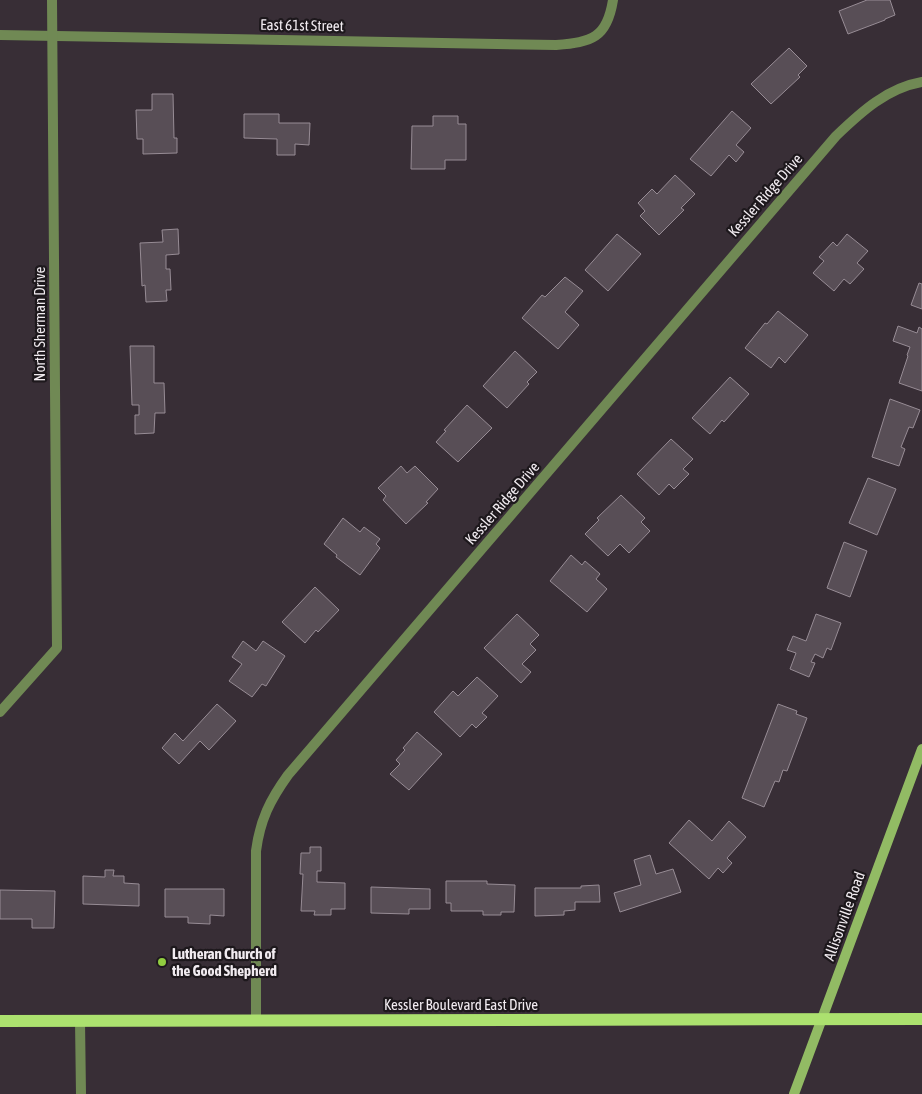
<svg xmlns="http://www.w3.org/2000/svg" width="922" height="1094" font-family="'Asap Condensed',sans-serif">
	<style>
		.building { fill: #584e56; stroke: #978c95 }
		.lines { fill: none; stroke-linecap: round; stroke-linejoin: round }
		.minor { stroke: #708954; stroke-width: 10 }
		.secondary { stroke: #92bb64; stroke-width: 10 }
		.primary { stroke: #ace16f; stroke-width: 12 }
		.poi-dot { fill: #91cd40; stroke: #1d181c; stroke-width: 2 }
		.labels { text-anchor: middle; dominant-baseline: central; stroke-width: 4.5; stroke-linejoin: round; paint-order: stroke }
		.street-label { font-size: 15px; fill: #f1ebf0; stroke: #1d181c }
		.poi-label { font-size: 15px; font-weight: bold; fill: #f1ebf0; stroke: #1d181c; text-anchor: start }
	</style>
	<rect width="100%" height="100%" fill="#382e36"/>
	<!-- building -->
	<g class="building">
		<path d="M 867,0 L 890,0 L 895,15 L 885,19 L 885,20 L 848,34 L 839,11 Z"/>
		<path d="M 789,48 L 807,66 L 798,75 L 800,77 L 771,104 L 751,84 Z"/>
		<path d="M 152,94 L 173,94 L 174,138 L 177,138 L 177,153 L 143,154 L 143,139 L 137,139 L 136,110 L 152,110 Z"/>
		<path d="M 732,111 L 751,128 L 736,145 L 744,152 L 736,162 L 729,155 L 711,176 L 690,159 Z"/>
		<path d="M 244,114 L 279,114 L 279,123 L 310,123 L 309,145 L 295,144 L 295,155 L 277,155 L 277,139 L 244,138 Z"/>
		<path d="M 433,116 L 458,116 L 458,124 L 466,124 L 466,160 L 445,160 L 445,169 L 411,169 L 412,126 L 433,126 Z"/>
		<path d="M 675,175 L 695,194 L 681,208 L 684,210 L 659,235 L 640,216 L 645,211 L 638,203 L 652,189 L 657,194 Z"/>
		<path d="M 178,229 L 179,254 L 166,255 L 166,269 L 170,269 L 171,290 L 166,290 L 167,301 L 146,302 L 145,285 L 142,286 L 140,243 L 163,242 L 162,230 Z"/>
		<path d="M 617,234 L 641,254 L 608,291 L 585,270 Z"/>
		<path d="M 847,234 L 868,251 L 857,263 L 864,269 L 850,284 L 844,279 L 834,291 L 813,273 L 824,261 L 819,257 L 833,242 L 837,246 Z"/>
		<path d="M 565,277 L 583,291 L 565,312 L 579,325 L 558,349 L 522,318 L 542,295 L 545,297 Z"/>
		<path d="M 919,283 L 922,284 L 922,309 L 911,305 Z"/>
		<path d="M 778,311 L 808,335 L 785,363 L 779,357 L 771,368 L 745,348 L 765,323 L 767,324 Z"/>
		<path d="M 898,326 L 917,333 L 919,327 L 922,329 L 922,391 L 899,383 L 908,356 L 907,355 L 910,347 L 893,341 Z"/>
		<path d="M 130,346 L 154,346 L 154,383 L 164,383 L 165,413 L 155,413 L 154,433 L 135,434 L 135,415 L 139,415 L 139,405 L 132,405 Z"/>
		<path d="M 515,351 L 537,372 L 527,382 L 529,384 L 507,408 L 483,386 Z"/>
		<path d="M 730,377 L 749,394 L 724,422 L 722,420 L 710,434 L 692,418 Z"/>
		<path d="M 890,399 L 920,410 L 913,428 L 909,427 L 901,447 L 905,449 L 899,466 L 872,457 Z"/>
		<path d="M 467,405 L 492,428 L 458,462 L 436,442 L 446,431 L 444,430 Z"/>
		<path d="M 671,439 L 693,459 L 683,469 L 689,474 L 674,489 L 669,484 L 659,495 L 637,474 Z"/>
		<path d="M 401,466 L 407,473 L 415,466 L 438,489 L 426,502 L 428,503 L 406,524 L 383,500 L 386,496 L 378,488 Z"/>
		<path d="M 868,478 L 896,489 L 877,535 L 849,523 Z"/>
		<path d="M 621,495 L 645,518 L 641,522 L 650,531 L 629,553 L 620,544 L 608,556 L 585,534 L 599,520 L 597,518 Z"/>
		<path d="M 343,518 L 360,532 L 364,527 L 380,539 L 376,544 L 380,548 L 360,575 L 336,557 L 337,555 L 324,544 Z"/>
		<path d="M 844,542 L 867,551 L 850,597 L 827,588 Z"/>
		<path d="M 571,555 L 582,565 L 585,561 L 600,574 L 596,579 L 607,589 L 587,612 L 550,581 Z"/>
		<path d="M 315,587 L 339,610 L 318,632 L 316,630 L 305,643 L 282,622 Z"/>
		<path d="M 517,614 L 539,635 L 530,644 L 536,650 L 522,664 L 531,672 L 521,683 L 484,648 Z"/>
		<path d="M 816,614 L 841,623 L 831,650 L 827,648 L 823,658 L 815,654 L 811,662 L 815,663 L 809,677 L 790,669 L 796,653 L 787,650 L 793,636 L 806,641 Z"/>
		<path d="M 243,641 L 256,651 L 263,641 L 285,656 L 266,686 L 262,684 L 252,697 L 229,681 L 242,664 L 232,657 Z"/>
		<path d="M 477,677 L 498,696 L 482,713 L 487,717 L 476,728 L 472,724 L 460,737 L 434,712 L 453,691 L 458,696 Z"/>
		<path d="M 217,704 L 236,721 L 209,750 L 200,741 L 179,764 L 162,748 L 175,733 L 183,741 Z"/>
		<path d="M 778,704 L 797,711 L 796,714 L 807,718 L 787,771 L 783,770 L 779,782 L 775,781 L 764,807 L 742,798 Z"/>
		<path d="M 417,732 L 442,754 L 409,790 L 390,774 L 400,764 L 396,760 L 405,750 L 403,748 Z"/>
		<path d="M 689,820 L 712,841 L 729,821 L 746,837 L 727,858 L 732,863 L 723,873 L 718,868 L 709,879 L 669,843 Z"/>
		<path d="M 310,847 L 321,847 L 321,871 L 317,871 L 317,882 L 345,883 L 345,909 L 331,909 L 331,915 L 314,915 L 315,911 L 301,911 L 303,874 L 300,874 L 301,853 L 310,853 Z"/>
		<path d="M 650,855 L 656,874 L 673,869 L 681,892 L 620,912 L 614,893 L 641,885 L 634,860 Z"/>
		<path d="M 105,870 L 114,870 L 113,876 L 124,876 L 124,883 L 139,884 L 139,906 L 83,904 L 83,876 L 105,877 Z"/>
		<path d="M 446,881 L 487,881 L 487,884 L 515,885 L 514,912 L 501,912 L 501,915 L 483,915 L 483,911 L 451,911 L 451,903 L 446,903 Z"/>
		<path d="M 599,885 L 600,902 L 575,902 L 575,910 L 564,911 L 564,915 L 535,916 L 535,888 L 581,888 L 581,886 Z"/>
		<path d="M 371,887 L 430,889 L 430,909 L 409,909 L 409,914 L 371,913 Z"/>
		<path d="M 165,889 L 224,889 L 224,916 L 210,915 L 210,924 L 188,923 L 188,917 L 165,917 Z"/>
		<path d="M 0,890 L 55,891 L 54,928 L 32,928 L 32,919 L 0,919 Z"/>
	</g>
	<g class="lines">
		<!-- minor -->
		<g class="minor">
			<path d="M 0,35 L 556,45 C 592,42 607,38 613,0"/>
			<path d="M 0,712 L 57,648 L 52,0"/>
			<path d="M 80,1021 L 81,1094"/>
			<path d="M 256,1021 L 256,851 C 260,820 270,800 288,775 L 836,136 C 861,112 887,88 922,82"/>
		</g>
		<!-- secondary -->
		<path class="secondary" d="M 794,1094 L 922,749"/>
		<!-- primary -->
		<path class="primary" d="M 0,1021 L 922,1019"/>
	</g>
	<!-- markers -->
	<circle class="poi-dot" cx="162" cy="962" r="5"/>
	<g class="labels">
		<!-- street labels -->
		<g class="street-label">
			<text transform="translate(302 25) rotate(1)">East 61st Street</text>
			<text transform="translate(765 195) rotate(-49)">Kessler Ridge Drive</text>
			<text transform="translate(39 324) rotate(-90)">North Sherman Drive</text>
			<text transform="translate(502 503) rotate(-49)">Kessler Ridge Drive</text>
			<text transform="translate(844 916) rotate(-70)">Allisonville Road</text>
			<text x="461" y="1004">Kessler Boulevard East Drive</text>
		</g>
		<!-- poi labels -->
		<g class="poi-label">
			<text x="172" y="953">Lutheran Church of<tspan x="172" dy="17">the Good Shepherd</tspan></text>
		</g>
	</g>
</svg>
